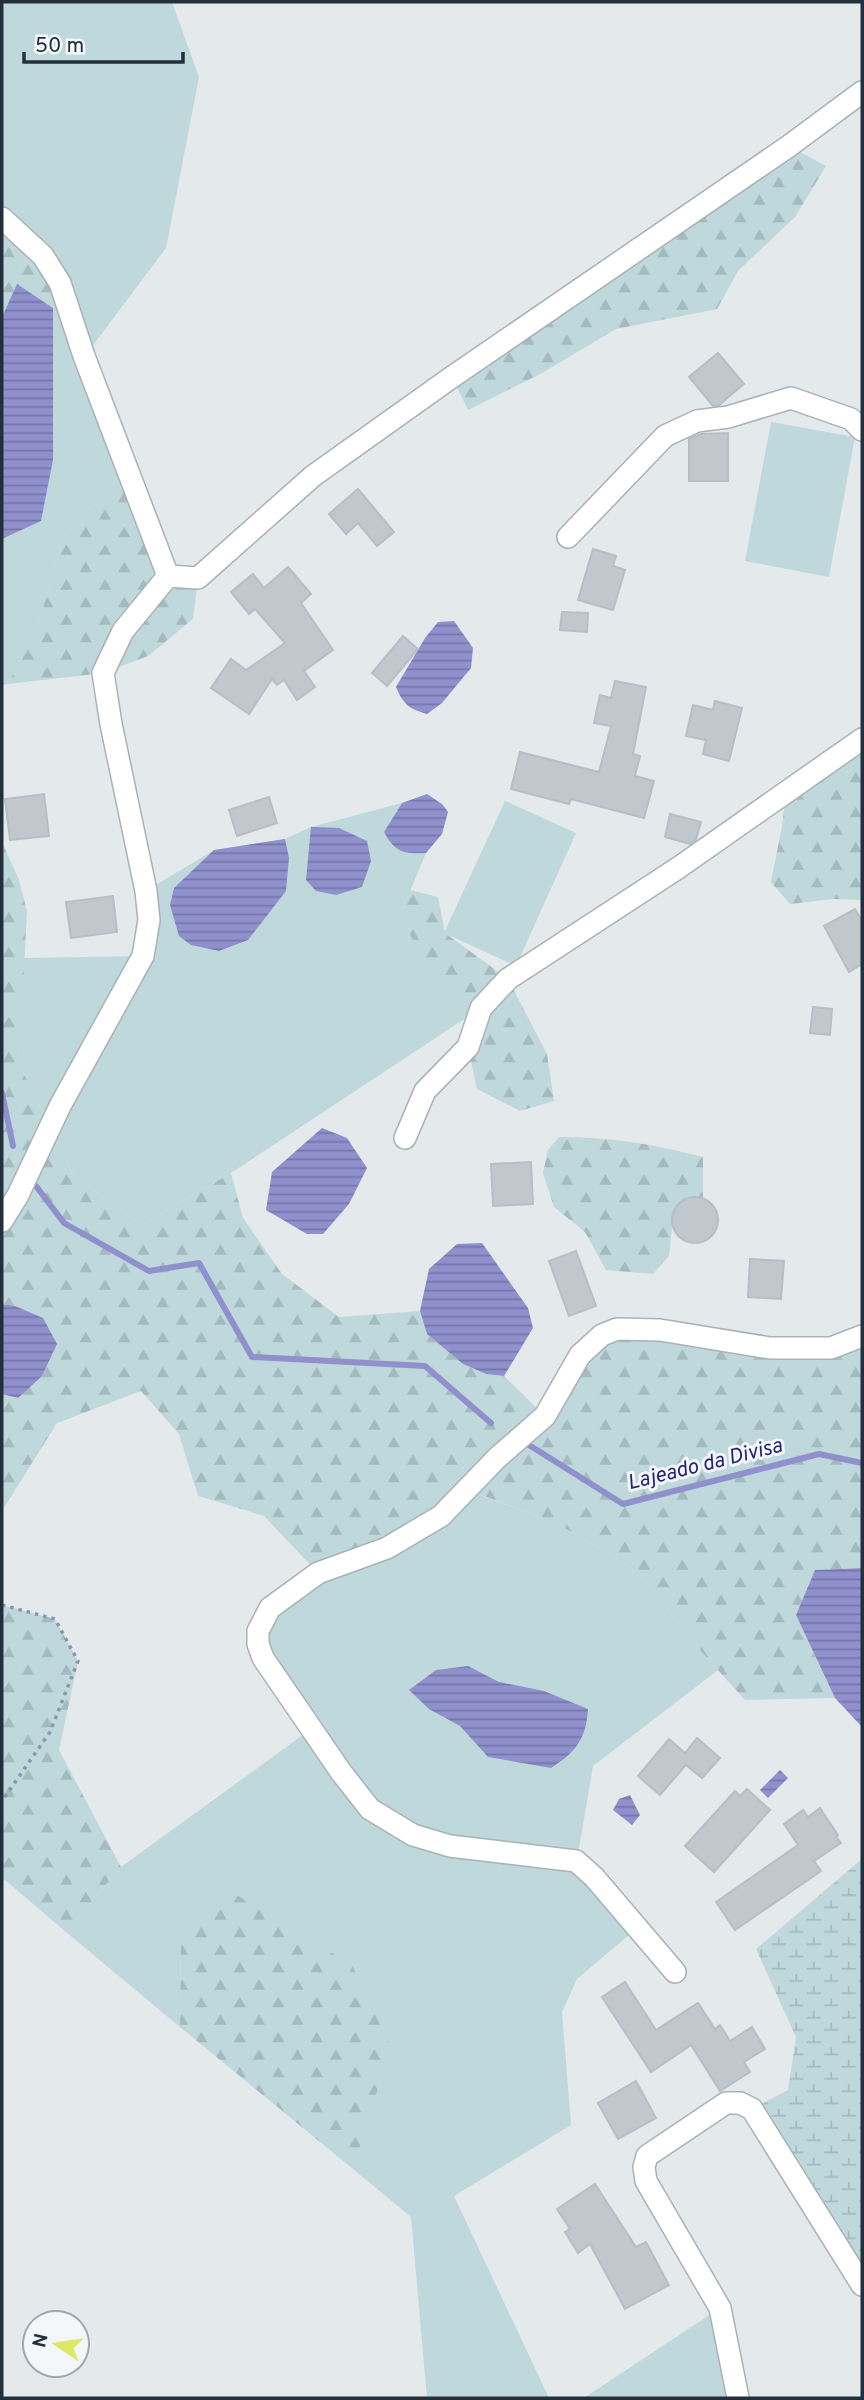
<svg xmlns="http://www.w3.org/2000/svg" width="864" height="2400" font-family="Overpass,sans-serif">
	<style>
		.grass { fill: #bed8dc }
		.forest { fill: url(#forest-firs) }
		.wetland { fill: url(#wetland-marsh) }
		.water { fill: url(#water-rules) }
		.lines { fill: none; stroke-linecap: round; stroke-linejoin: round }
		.stream { stroke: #9090cd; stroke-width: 6 }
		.building { fill: #c0c7cd; stroke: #b6bfc5; stroke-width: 2 }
		.minor-casing { stroke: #aab1b7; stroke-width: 24 }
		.path { stroke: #8699ae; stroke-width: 3.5; stroke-dasharray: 3.5 5; stroke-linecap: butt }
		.minor { stroke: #fff; stroke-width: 21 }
		.labels { text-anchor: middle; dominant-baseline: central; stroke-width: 6; stroke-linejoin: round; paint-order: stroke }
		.water-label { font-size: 21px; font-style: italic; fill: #232275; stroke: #f4f7f9 }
	</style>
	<defs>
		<pattern id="forest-firs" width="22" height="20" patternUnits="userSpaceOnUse" patternTransform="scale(1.75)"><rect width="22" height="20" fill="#bed8dc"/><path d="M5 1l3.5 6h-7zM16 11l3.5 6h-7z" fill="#a3babe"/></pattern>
		<pattern id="wetland-marsh" width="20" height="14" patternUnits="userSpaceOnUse" patternTransform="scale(1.75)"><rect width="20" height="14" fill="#bed8dc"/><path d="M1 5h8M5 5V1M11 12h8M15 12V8" fill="none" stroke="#a3babe"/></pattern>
		<pattern id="water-rules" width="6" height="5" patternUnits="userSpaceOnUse" patternTransform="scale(1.75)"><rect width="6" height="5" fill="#9090cd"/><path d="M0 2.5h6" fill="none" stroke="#7576a8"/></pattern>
	</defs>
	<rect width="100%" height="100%" fill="#e4e9ec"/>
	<!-- grass -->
	<g class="grass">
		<path d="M 2,2 L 172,2 L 199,77 L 166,248 L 85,356 L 127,467 L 64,535 L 38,625 L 8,684 L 2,685 L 2,539 L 41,521 L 51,367 L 53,308 L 60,283 L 2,218 Z"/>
		<path d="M 771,422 L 855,437 L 829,577 L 745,561 Z"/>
		<path d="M 505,801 L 576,833 L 516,966 L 444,933 Z"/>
		<path d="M 402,803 L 384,832 C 395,853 404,854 426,853 L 400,915 L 481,1008 L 231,1173 L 141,1225 L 74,1176 L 19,1064 L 24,958 L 142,956 L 146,891 L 214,850 L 285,839 L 311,827 Z"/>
		<path d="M 467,1490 L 556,1523 L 638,1571 L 690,1639 L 718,1670 L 593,1766 L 577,1860 L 637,1928 L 577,1979 L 562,2012 L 571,2125 L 454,2196 L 549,2398 L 427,2398 L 411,2217 L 353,2169 L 390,2046 L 181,1923 L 180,2027 L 66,1932 L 121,1867 L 311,1729 L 263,1658 L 270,1608 Z"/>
		<path d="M 720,2308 L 738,2398 L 584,2398 Z"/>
	</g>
	<!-- forest -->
	<g class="forest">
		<path d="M 789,146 L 826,166 L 795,217 L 738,271 L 717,309 L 616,329 L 542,373 L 468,410 L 452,377 Z"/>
		<path d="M 2,218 L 60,283 L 53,308 L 17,285 L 2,317 Z"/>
		<path d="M 127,467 L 168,576 L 198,578 L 193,619 L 148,656 L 103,673 L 8,684 L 38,625 L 64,535 Z"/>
		<path d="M 862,739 L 862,900 L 833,899 L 790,904 L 771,882 L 782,826 L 786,792 Z"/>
		<path d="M 2,842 L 19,880 L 27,911 L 19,1064 L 74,1176 L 141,1225 L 231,1173 L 243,1218 L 282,1274 L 339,1317 L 420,1311 L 427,1334 L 463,1364 L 486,1374 L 504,1376 L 545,1416 L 602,1335 L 770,1348 L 862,1336 L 862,1568 L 815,1570 L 796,1615 L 835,1698 L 745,1700 L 690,1639 L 638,1571 L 556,1523 L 468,1490 L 441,1516 L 318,1573 L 264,1516 L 198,1496 L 179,1434 L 141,1391 L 57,1423 L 2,1511 L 2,1394 L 18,1398 L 15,1306 L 2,1304 Z"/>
		<path d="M 410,890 L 438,897 L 445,933 L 508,979 L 547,1054 L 554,1101 L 520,1111 L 477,1089 L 468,1047 L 481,1008 L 441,994 L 400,915 Z"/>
		<path d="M 559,1137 C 611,1137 653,1144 703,1157 L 703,1197 L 687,1197 L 674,1208 L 669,1256 L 653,1274 L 606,1270 L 585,1232 L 554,1207 L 543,1173 L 548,1150 Z"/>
		<path d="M 2,1605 L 55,1619 L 78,1661 L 59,1750 L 121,1867 L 66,1932 L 5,1880 L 2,1882 Z"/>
		<path d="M 238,1896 L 352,1965 L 391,2046 L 353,2169 L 180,2027 L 181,1923 Z"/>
	</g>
	<!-- wetland -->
	<path class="wetland" d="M 862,1859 L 862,2285 L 752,2109 L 788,2090 L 796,2037 L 756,1949 Z"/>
	<!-- water -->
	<g class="water">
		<path d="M 17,284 L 53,308 L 53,460 L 41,521 L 2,539 L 2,317 Z"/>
		<path d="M 454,621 L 473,648 L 471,668 L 442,703 L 427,714 C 409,709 403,704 396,687 L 425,638 L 438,622 Z"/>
		<path d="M 427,794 L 442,804 L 448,812 L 442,834 L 426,853 C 404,854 395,853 384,832 L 402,803 Z"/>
		<path d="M 311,827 L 339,828 L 367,841 L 371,861 L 362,887 L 336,895 L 316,891 L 306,880 Z"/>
		<path d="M 285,839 L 289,858 L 286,891 L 248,940 L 219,951 L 191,945 L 179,936 L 170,905 L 174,888 L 214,850 Z"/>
		<path d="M 322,1128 L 347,1138 L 367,1168 L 349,1204 L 323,1234 L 307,1234 L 266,1210 L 272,1172 Z"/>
		<path d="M 482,1243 L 528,1308 L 533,1328 L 504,1376 L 486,1374 L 463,1364 L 427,1334 L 420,1311 L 429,1269 L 457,1244 Z"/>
		<path d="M 2,1304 L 15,1306 L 43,1318 L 57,1344 L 42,1376 L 18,1398 L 2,1394 Z"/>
		<path d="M 862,1568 L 862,1727 L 835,1698 L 796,1615 L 815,1570 Z"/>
		<path d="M 468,1666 L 499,1682 L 544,1691 L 588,1709 C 586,1739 576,1752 551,1768 L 488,1757 L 460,1726 L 429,1709 L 409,1690 L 436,1670 Z"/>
		<path d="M 780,1770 L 788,1778 L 768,1798 L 760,1790 Z"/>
		<path d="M 630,1795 L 640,1815 L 632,1825 L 613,1810 L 619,1799 Z"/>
	</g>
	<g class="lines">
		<!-- stream -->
		<g class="stream">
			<path d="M 2,1093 L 13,1146"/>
			<path d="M 36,1186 L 64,1223 L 149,1271 L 199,1263 L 252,1357 L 425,1366 L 491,1423"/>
			<path d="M 529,1445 L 623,1504 L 819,1454 L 862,1463"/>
		</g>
	</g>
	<!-- building -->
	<g class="building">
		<path d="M 718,353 L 744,384 L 719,405 L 713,406 L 689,377 Z"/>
		<path d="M 728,433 L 728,481 L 689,481 L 689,439 L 701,434 Z"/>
		<path d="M 358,489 L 394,532 L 377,546 L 358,523 L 346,534 L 329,514 Z"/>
		<path d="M 593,549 L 616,556 L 613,566 L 625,570 L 613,610 L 578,600 Z"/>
		<path d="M 288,567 L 311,594 L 301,603 L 333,650 L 304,671 L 315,687 L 297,700 L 284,680 L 277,685 L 272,679 L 249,714 L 211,688 L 231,659 L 246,670 L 285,643 L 255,609 L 249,614 L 231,592 L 253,574 L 264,588 Z"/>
		<path d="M 562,612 L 588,613 L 587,632 L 560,630 Z"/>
		<path d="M 403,636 L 418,649 L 387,686 L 372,673 Z"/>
		<path d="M 615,681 L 646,687 L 633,754 L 640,756 L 635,776 L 654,781 L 644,818 L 571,799 L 569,804 L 511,789 L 520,752 L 599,772 L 611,726 L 594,723 L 600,695 L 611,698 Z"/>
		<path d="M 715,701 L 742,708 L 729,761 L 703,754 L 706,740 L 686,736 L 693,705 L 713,710 Z"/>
		<path d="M 44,794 L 49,836 L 10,840 L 5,799 Z"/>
		<path d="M 269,797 L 277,823 L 237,836 L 229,810 Z"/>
		<path d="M 670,814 L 701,822 L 696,839 L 690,844 L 665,837 Z"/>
		<path d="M 113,896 L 117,932 L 71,938 L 66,902 Z"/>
		<path d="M 855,909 L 862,921 L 862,964 L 849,972 L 824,926 Z"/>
		<path d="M 813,1007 L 832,1009 L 830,1035 L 810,1033 Z"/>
		<path d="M 531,1162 L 533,1204 L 493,1206 L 491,1164 Z"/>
		<circle cx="695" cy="1220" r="23"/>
		<path d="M 576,1251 L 596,1306 L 569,1316 L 549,1261 Z"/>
		<path d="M 750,1259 L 784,1261 L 781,1299 L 748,1297 Z"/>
		<path d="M 697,1738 L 720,1758 L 702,1778 L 686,1765 L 660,1795 L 638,1776 L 669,1739 L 685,1753 Z"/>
		<path d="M 747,1789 L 770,1810 L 714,1872 L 685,1846 L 735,1791 L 740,1796 Z"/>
		<path d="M 820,1808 L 838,1835 L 836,1837 L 841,1843 L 814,1861 L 821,1871 L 735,1930 L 716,1902 L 798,1845 L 784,1824 L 803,1810 L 808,1817 Z"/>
		<path d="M 625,1982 L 656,2030 L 698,2003 L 715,2029 L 720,2025 L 730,2041 L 752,2027 L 765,2049 L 744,2062 L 750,2072 L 720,2091 L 691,2045 L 651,2072 L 602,1997 Z"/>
		<path d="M 636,2081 L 656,2118 L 618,2139 L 598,2103 Z"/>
		<path d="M 595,2184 L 636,2247 L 646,2242 L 669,2285 L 625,2309 L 590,2244 L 578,2253 L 565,2232 L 570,2229 L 557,2209 Z"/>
	</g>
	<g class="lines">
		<defs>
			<g id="minor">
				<path d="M 2,218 L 43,256 L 60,283 L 84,356 L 168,576"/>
				<path d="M 568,537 L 665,436 L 697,421 L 728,417 L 791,398 L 851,419 L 862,430"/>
				<path d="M 405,1138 L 425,1091 L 468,1047 L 481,1008 L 508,979 L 678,868 L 862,739"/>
				<path d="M 2,1221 L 18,1195 L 60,1106 L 143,956 L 149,920 L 146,891 L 111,724 L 103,673 L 123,631 L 168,576 L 198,578 L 313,476 L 452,377 L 789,146 L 862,92"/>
				<path d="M 675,1972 L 594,1877 L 576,1861 L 450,1846 L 413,1835 L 370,1809 L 341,1772 L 263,1658 L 258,1644 L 258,1631 L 270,1608 L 318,1573 L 387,1548 L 441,1516 L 497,1458 L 545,1416 L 580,1355 L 602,1335 L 617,1329 L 660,1330 L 770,1348 L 831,1348 L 862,1336"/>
				<path d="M 738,2398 L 720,2308 L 646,2181 L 644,2167 L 647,2156 L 726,2103 L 740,2103 L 752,2109 L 862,2285"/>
			</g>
		</defs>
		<!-- minor casing -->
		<use href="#minor" class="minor-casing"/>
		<!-- path -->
		<path class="path" d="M 2,1605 L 55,1619 L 78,1661 L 50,1732 L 2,1801"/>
		<!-- minor -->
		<use href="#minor" class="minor"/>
	</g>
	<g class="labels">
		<!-- water labels -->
		<g class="water-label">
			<text transform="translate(705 1465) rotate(-14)">Lajeado da Divisa</text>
		</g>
	</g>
	<!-- border -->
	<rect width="864" height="2400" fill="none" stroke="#242f3c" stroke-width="7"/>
	<!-- north arrow -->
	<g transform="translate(56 2344) rotate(283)"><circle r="33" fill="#f4f7f9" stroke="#a1a7ad" stroke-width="2"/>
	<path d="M0-5L12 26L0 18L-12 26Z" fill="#dde865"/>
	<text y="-10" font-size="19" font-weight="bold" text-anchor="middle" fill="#242f3c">N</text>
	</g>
	<!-- scale -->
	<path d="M24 52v10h159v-10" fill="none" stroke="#242f3c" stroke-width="3.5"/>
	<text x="35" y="52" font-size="21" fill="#242f3c" stroke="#f4f7f9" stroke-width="5" paint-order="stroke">50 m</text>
</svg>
